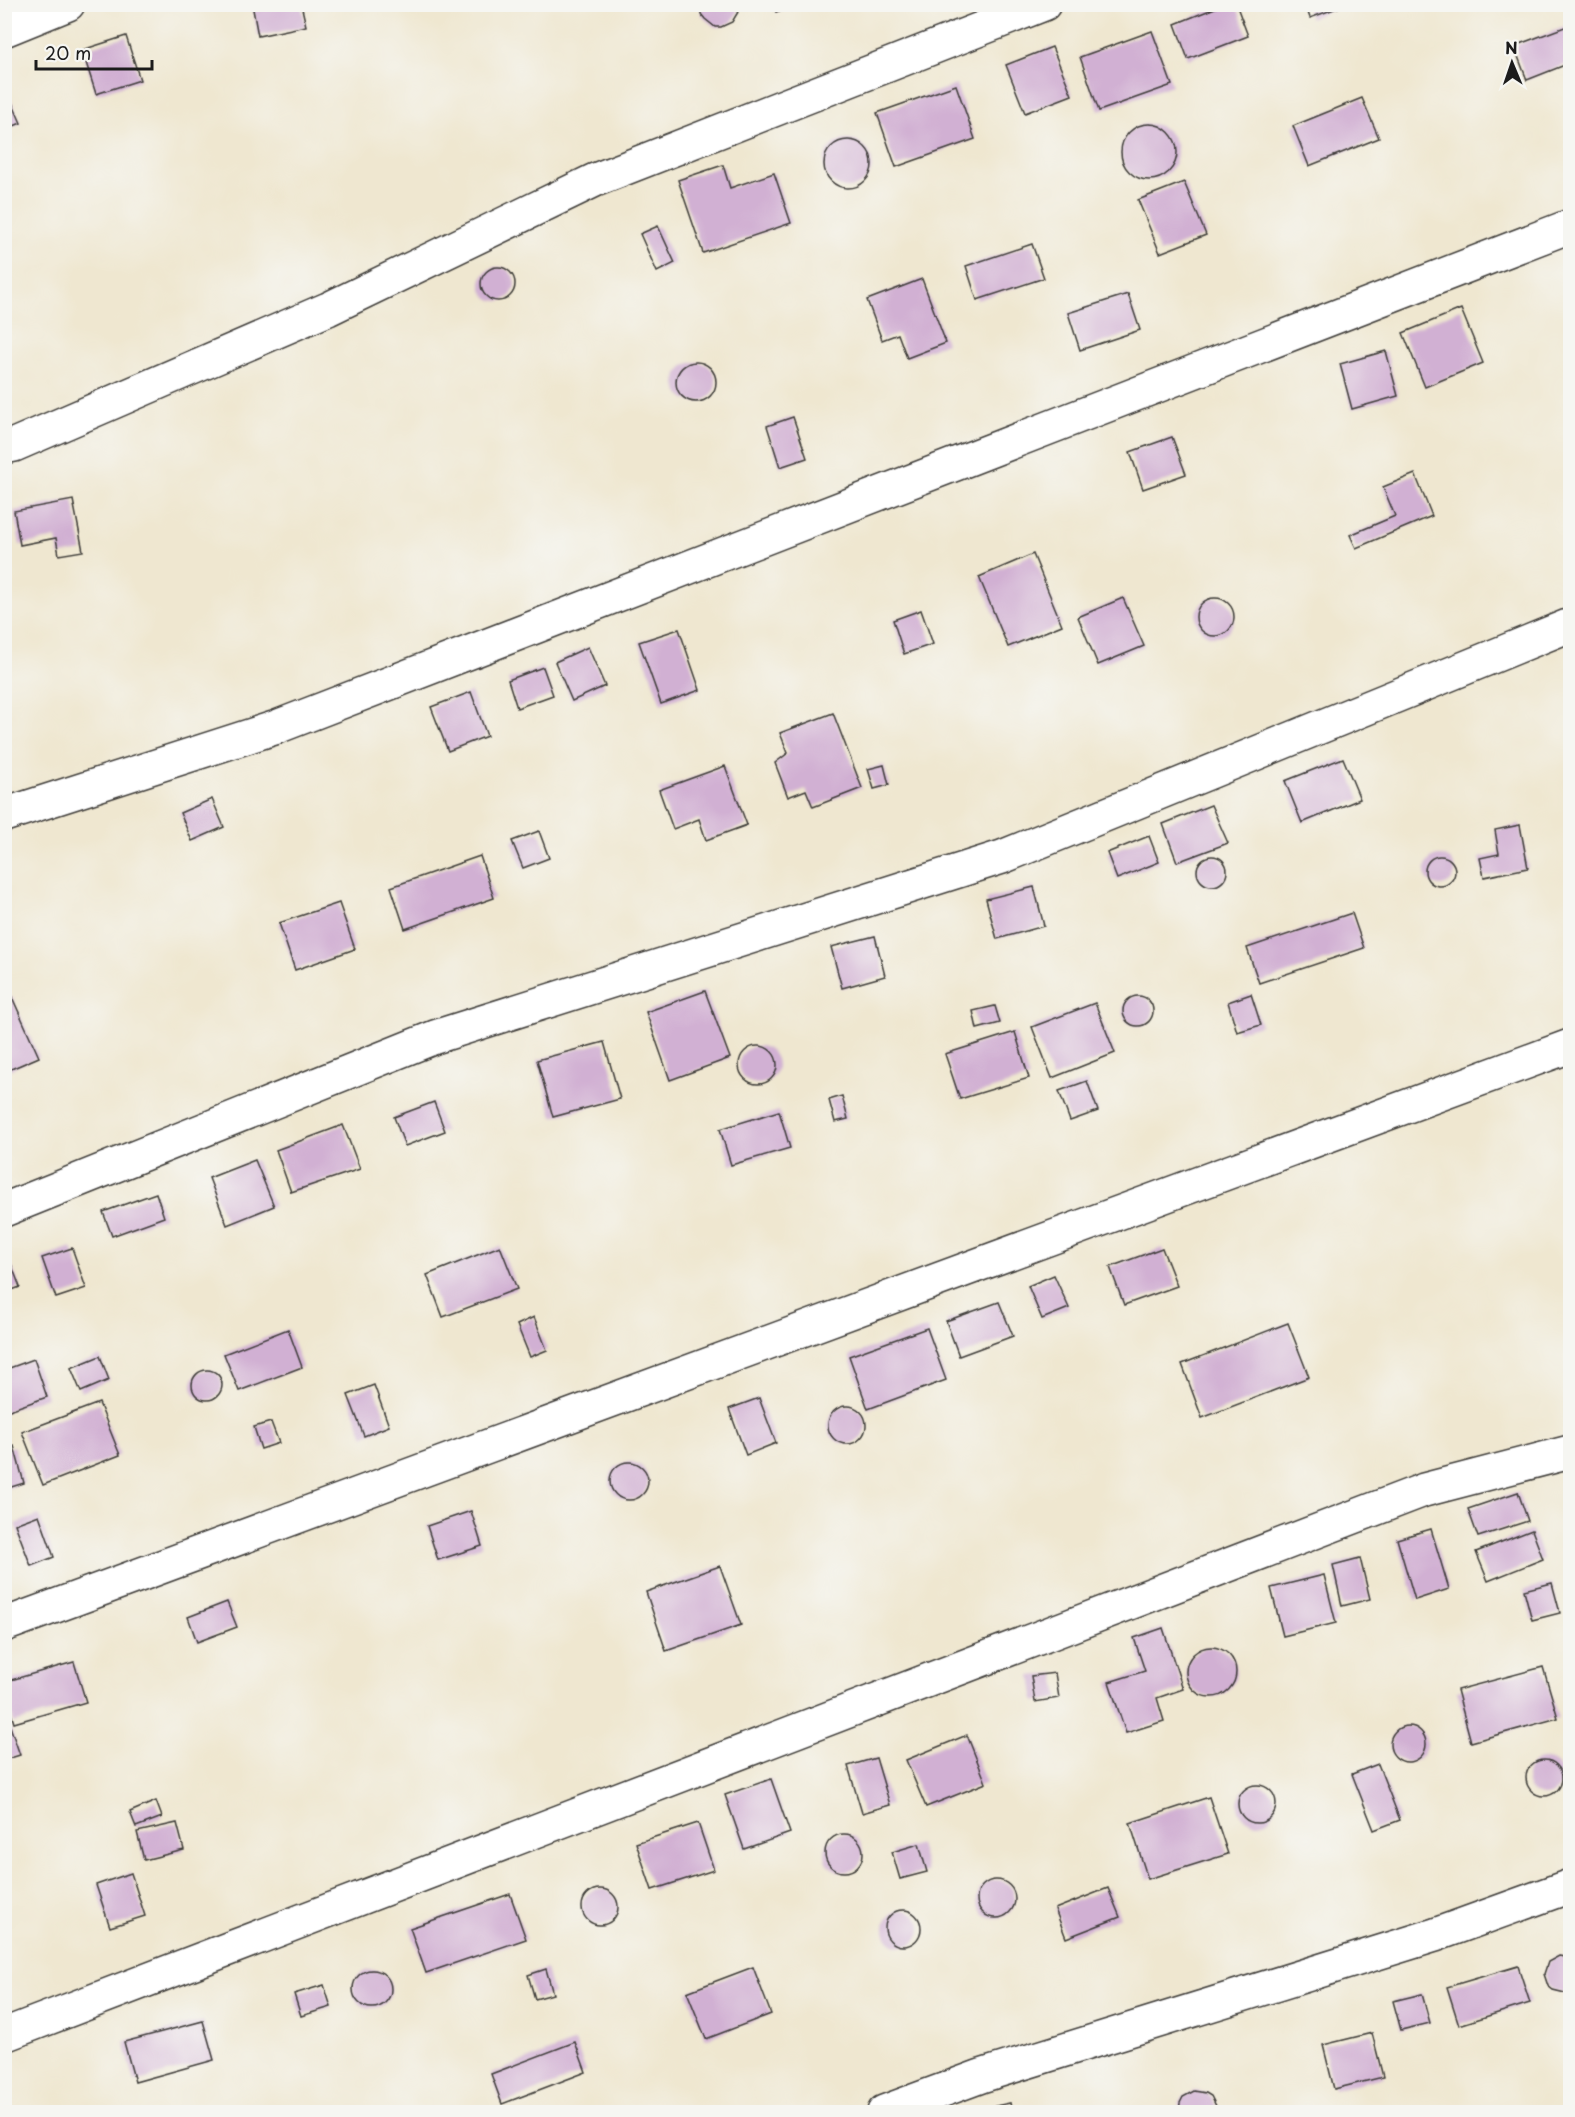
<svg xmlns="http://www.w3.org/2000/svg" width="1575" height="2117" font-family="'Playpen Sans',sans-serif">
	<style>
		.building { fill: #d1b0d3 }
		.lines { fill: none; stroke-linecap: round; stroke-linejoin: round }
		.minor-casing { stroke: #3c3a37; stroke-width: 36 }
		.minor { stroke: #fff; stroke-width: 33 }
	</style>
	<rect width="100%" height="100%" fill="#f6f6f2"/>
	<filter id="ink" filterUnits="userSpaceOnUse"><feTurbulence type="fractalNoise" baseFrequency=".0167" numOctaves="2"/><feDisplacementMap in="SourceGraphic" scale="12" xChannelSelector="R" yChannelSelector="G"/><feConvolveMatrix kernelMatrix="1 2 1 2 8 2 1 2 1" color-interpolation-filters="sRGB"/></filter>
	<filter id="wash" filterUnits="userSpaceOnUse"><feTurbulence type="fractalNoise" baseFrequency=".008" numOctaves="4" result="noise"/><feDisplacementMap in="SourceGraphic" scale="24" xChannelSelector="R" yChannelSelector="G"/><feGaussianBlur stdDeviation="1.35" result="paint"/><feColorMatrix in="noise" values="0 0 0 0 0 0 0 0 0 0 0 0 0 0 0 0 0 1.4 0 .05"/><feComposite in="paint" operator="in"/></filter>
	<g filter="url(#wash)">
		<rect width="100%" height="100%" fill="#efe7d0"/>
		<g id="blocks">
			<!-- building -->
			<g class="building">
				<path d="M 252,4 L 301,4 L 306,26 L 258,36 Z"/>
				<path d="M 701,4 L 737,4 L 738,12 L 732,22 L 721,27 L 715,27 L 705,19 L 701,14 Z"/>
				<path d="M 772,4 L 795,4 L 795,5 L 776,12 Z"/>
				<path d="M 1225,4 L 1236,4 L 1248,36 L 1188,59 L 1175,24 Z"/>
				<path d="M 1305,4 L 1345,4 L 1345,5 L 1310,18 Z"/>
				<path d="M 1570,25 L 1570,63 L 1527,80 L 1514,46 Z"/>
				<path d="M 1152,31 L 1172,85 L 1099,111 L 1080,57 Z"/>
				<path d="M 126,36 L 140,80 L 96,94 L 82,50 Z"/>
				<path d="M 1052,47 L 1072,95 L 1025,113 L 1006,65 Z"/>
				<path d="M 956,85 L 975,139 L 896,167 L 877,113 Z"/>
				<path d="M 7,91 L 21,123 L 4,130 L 4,92 Z"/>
				<path d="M 1362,98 L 1379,138 L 1309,166 L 1293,126 Z"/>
				<circle cx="1149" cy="152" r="28"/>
				<circle cx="848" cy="164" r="24"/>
				<path d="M 723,165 L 730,188 L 774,173 L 791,223 L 703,253 L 678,180 Z"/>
				<path d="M 1184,182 L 1206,235 L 1160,253 L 1138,200 Z"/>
				<path d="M 658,226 L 675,263 L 657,272 L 640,234 Z"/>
				<path d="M 1032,244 L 1044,278 L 977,300 L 966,266 Z"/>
				<circle cx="498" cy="284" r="17"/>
				<path d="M 922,279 L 946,343 L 907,358 L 898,334 L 882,340 L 867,300 Z"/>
				<path d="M 1128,294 L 1140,330 L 1080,350 L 1068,313 Z"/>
				<path d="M 1461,309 L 1483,363 L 1425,387 L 1403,333 Z"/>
				<path d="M 1386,351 L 1398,396 L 1352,409 L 1340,364 Z"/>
				<circle cx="696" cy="382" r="20"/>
				<path d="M 793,417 L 807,458 L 780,467 L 767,426 Z"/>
				<path d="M 1172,437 L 1186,474 L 1143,489 L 1130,452 Z"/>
				<path d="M 1415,474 L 1432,516 L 1356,548 L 1350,535 L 1395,516 L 1383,487 Z"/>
				<path d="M 73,500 L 83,551 L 59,555 L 56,538 L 20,545 L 14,511 Z"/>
				<path d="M 1033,554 L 1062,625 L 1008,647 L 979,577 Z"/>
				<path d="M 1123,598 L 1144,646 L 1098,665 L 1078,617 Z"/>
				<circle cx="1215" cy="617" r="19"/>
				<path d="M 921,610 L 933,644 L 904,654 L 893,620 Z"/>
				<path d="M 679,629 L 700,690 L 661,704 L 639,642 Z"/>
				<path d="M 588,647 L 605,686 L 572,701 L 555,662 Z"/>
				<path d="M 543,667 L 553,695 L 517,708 L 508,680 Z"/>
				<path d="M 471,692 L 487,736 L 448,751 L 431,707 Z"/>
				<path d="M 833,713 L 862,788 L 813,807 L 806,790 L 788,797 L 775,763 L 788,753 L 780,733 Z"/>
				<path d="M 1343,758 L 1360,799 L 1302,823 L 1285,781 Z"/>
				<path d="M 884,765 L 889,785 L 874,789 L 868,769 Z"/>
				<path d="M 725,766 L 747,825 L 706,840 L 699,819 L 673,829 L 659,790 Z"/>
				<path d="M 212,799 L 224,827 L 192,841 L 180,813 Z"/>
				<path d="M 1211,805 L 1228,843 L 1177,862 L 1163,824 Z"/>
				<path d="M 1520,825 L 1528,868 L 1484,877 L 1480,858 L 1499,854 L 1495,830 Z"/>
				<path d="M 539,831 L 549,858 L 523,868 L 512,841 Z"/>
				<path d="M 1149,836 L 1159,862 L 1117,879 L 1107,853 Z"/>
				<circle cx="1440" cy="871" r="15"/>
				<circle cx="1212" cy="871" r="15"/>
				<path d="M 480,856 L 494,898 L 405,929 L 391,887 Z"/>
				<path d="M 1034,887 L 1044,926 L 997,939 L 986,899 Z"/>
				<path d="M 339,903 L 355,949 L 295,970 L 279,923 Z"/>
				<path d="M 1352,913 L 1364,948 L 1259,983 L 1247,948 Z"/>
				<path d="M 875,936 L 885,976 L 842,988 L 831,947 Z"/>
				<path d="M 705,991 L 730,1058 L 670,1080 L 646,1012 Z"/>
				<path d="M 1251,994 L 1261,1025 L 1237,1032 L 1228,1002 Z"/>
				<circle cx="1138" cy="1011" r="15"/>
				<path d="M 12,997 L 39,1057 L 4,1072 L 4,1001 Z"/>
				<path d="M 1095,1003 L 1115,1053 L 1052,1078 L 1032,1027 Z"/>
				<path d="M 995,1006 L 1000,1023 L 977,1029 L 973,1011 Z"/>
				<path d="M 1015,1032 L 1029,1078 L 960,1099 L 945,1054 Z"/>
				<path d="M 604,1042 L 620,1099 L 553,1117 L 537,1060 Z"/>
				<circle cx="758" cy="1065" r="19"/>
				<path d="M 1087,1081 L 1098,1111 L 1070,1121 L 1059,1091 Z"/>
				<path d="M 842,1096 L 848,1119 L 835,1122 L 829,1100 Z"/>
				<path d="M 434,1102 L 445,1131 L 405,1146 L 394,1117 Z"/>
				<path d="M 779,1111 L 790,1148 L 731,1165 L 720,1129 Z"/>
				<path d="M 343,1125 L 360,1169 L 291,1192 L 276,1150 Z"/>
				<path d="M 255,1160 L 274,1206 L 227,1225 L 209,1178 Z"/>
				<path d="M 156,1193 L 164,1217 L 112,1236 L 103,1212 Z"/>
				<path d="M 500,1246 L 517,1289 L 443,1317 L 427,1275 Z"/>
				<path d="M 72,1248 L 86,1288 L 56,1298 L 42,1258 Z"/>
				<path d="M 1162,1248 L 1177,1286 L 1124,1305 L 1110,1267 Z"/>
				<path d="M 8,1256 L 20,1287 L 4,1293 L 4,1258 Z"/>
				<path d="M 1054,1275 L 1069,1308 L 1042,1319 L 1028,1286 Z"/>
				<path d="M 999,1302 L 1013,1336 L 959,1356 L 946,1321 Z"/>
				<path d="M 534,1317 L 547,1350 L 530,1357 L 517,1325 Z"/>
				<path d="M 1288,1323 L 1309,1377 L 1202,1418 L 1182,1364 Z"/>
				<path d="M 927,1328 L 946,1380 L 868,1409 L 849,1356 Z"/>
				<path d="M 288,1329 L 302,1367 L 239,1391 L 224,1354 Z"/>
				<path d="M 100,1356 L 109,1380 L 81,1392 L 71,1368 Z"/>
				<path d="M 34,1359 L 47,1397 L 4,1412 L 4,1370 Z"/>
				<circle cx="207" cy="1385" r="15"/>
				<path d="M 374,1385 L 389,1426 L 364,1436 L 348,1395 Z"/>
				<path d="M 759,1398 L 776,1443 L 746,1455 L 729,1409 Z"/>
				<path d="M 99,1403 L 120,1455 L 43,1485 L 22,1432 Z"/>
				<circle cx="847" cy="1425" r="19"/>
				<path d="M 271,1422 L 279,1443 L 261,1449 L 254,1427 Z"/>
				<path d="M 14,1446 L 24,1483 L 5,1489 L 5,1449 Z"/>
				<circle cx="629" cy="1481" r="19"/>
				<path d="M 1518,1492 L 1528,1521 L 1478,1537 L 1468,1509 Z"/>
				<path d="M 471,1511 L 482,1546 L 438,1560 L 427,1526 Z"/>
				<path d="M 39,1515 L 54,1557 L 31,1566 L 15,1524 Z"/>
				<path d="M 1431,1529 L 1449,1589 L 1415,1600 L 1397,1539 Z"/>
				<path d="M 1532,1530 L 1543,1559 L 1488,1581 L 1476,1552 Z"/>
				<path d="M 1360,1558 L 1370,1599 L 1342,1606 L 1333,1565 Z"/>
				<path d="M 720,1566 L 741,1625 L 666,1651 L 646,1592 Z"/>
				<path d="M 1324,1575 L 1336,1623 L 1283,1636 L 1271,1588 Z"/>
				<path d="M 1552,1583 L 1560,1613 L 1532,1620 L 1524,1590 Z"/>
				<path d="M 227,1602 L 237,1627 L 197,1642 L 188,1617 Z"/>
				<path d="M 1163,1628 L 1183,1689 L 1157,1698 L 1164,1721 L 1126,1733 L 1109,1682 L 1145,1671 L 1134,1638 Z"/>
				<circle cx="1211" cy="1672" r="25"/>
				<path d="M 74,1662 L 86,1702 L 14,1723 L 4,1691 L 4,1682 Z"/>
				<path d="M 1543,1667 L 1558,1718 L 1471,1742 L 1457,1690 Z"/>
				<path d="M 1055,1673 L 1059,1698 L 1035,1702 L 1031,1676 Z"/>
				<path d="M 4,1709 L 20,1755 L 4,1760 Z"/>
				<circle cx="1408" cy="1744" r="18"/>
				<path d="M 967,1735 L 986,1783 L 926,1807 L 906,1760 Z"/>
				<path d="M 876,1758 L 890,1805 L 862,1813 L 848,1766 Z"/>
				<circle cx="1544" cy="1778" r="18"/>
				<path d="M 1378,1764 L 1400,1820 L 1374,1830 L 1352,1774 Z"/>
				<path d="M 771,1779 L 790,1833 L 744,1849 L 725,1795 Z"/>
				<circle cx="1257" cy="1804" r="19"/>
				<path d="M 1209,1797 L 1228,1854 L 1148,1879 L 1130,1823 Z"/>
				<path d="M 156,1801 L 162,1817 L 136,1827 L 130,1812 Z"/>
				<path d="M 177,1823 L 184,1850 L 144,1860 L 137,1832 Z"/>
				<path d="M 698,1823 L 714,1870 L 652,1890 L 636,1843 Z"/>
				<circle cx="844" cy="1853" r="19"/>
				<path d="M 919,1844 L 927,1872 L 900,1879 L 892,1852 Z"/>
				<path d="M 131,1873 L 145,1916 L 110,1927 L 96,1885 Z"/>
				<circle cx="996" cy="1899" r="19"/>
				<path d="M 1108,1888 L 1120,1917 L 1066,1938 L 1055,1909 Z"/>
				<circle cx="600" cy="1907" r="18"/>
				<path d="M 510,1894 L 526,1939 L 426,1973 L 410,1928 Z"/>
				<circle cx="903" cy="1928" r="18"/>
				<path d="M 1559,1956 L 1570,1958 L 1570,1992 L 1565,1993 L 1553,1990 L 1548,1986 L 1544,1974 L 1548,1962 Z"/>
				<path d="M 1518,1966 L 1530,2003 L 1459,2025 L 1447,1987 Z"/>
				<path d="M 753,1967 L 771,2014 L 706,2039 L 687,1992 Z"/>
				<path d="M 546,1969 L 553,1994 L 535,1999 L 528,1975 Z"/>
				<circle cx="372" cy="1989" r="19"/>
				<path d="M 324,1985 L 331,2007 L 301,2016 L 294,1994 Z"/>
				<path d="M 1422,1994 L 1430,2023 L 1401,2030 L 1393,2001 Z"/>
				<path d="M 203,2021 L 214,2060 L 135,2082 L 124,2042 Z"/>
				<path d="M 1372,2033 L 1383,2077 L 1334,2089 L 1323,2045 Z"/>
				<path d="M 575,2042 L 586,2072 L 502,2104 L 491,2074 Z"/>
				<path d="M 1194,2091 L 1206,2093 L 1211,2096 L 1216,2106 L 1216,2112 L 1179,2112 L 1180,2103 L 1183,2097 Z"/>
				<path d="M 1010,2103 L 1012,2112 L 972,2112 L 972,2111 Z"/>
			</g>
		</g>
	</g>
	<g filter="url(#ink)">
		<use href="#blocks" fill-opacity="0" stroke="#3c3a37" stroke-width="1.5"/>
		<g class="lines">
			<defs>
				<g id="minor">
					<path d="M 4,30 L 68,4"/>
					<path d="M 4,447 L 14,445 L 328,309 L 595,180 L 1044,4"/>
					<path d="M 4,815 L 274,728 L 1570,226"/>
					<path d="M 4,1210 L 435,1037 L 1002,857 L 1570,625"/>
					<path d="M 4,1625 L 1570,1046"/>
					<path d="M 4,2035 L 1424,1490 L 1570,1452"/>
					<path d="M 884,2112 L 981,2076 L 1435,1935 L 1570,1886"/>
				</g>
			</defs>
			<!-- minor casing -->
			<use href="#minor" class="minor-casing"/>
			<!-- minor -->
			<use href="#minor" class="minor"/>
		</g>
	</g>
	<!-- margin -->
	<rect width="1575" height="2117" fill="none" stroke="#f6f6f2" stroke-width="24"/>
	<!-- north arrow -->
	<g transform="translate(1512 63) rotate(358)" stroke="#f6f6f2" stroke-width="4.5" paint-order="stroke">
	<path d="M0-4.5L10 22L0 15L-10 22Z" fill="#1c1c1c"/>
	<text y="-9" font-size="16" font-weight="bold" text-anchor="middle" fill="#1c1c1c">N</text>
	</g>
	<!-- scale -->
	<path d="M36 60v9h116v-9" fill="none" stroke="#1c1c1c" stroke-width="3"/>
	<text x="45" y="60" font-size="18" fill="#1c1c1c" stroke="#f6f6f2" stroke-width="4.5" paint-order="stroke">20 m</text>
</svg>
